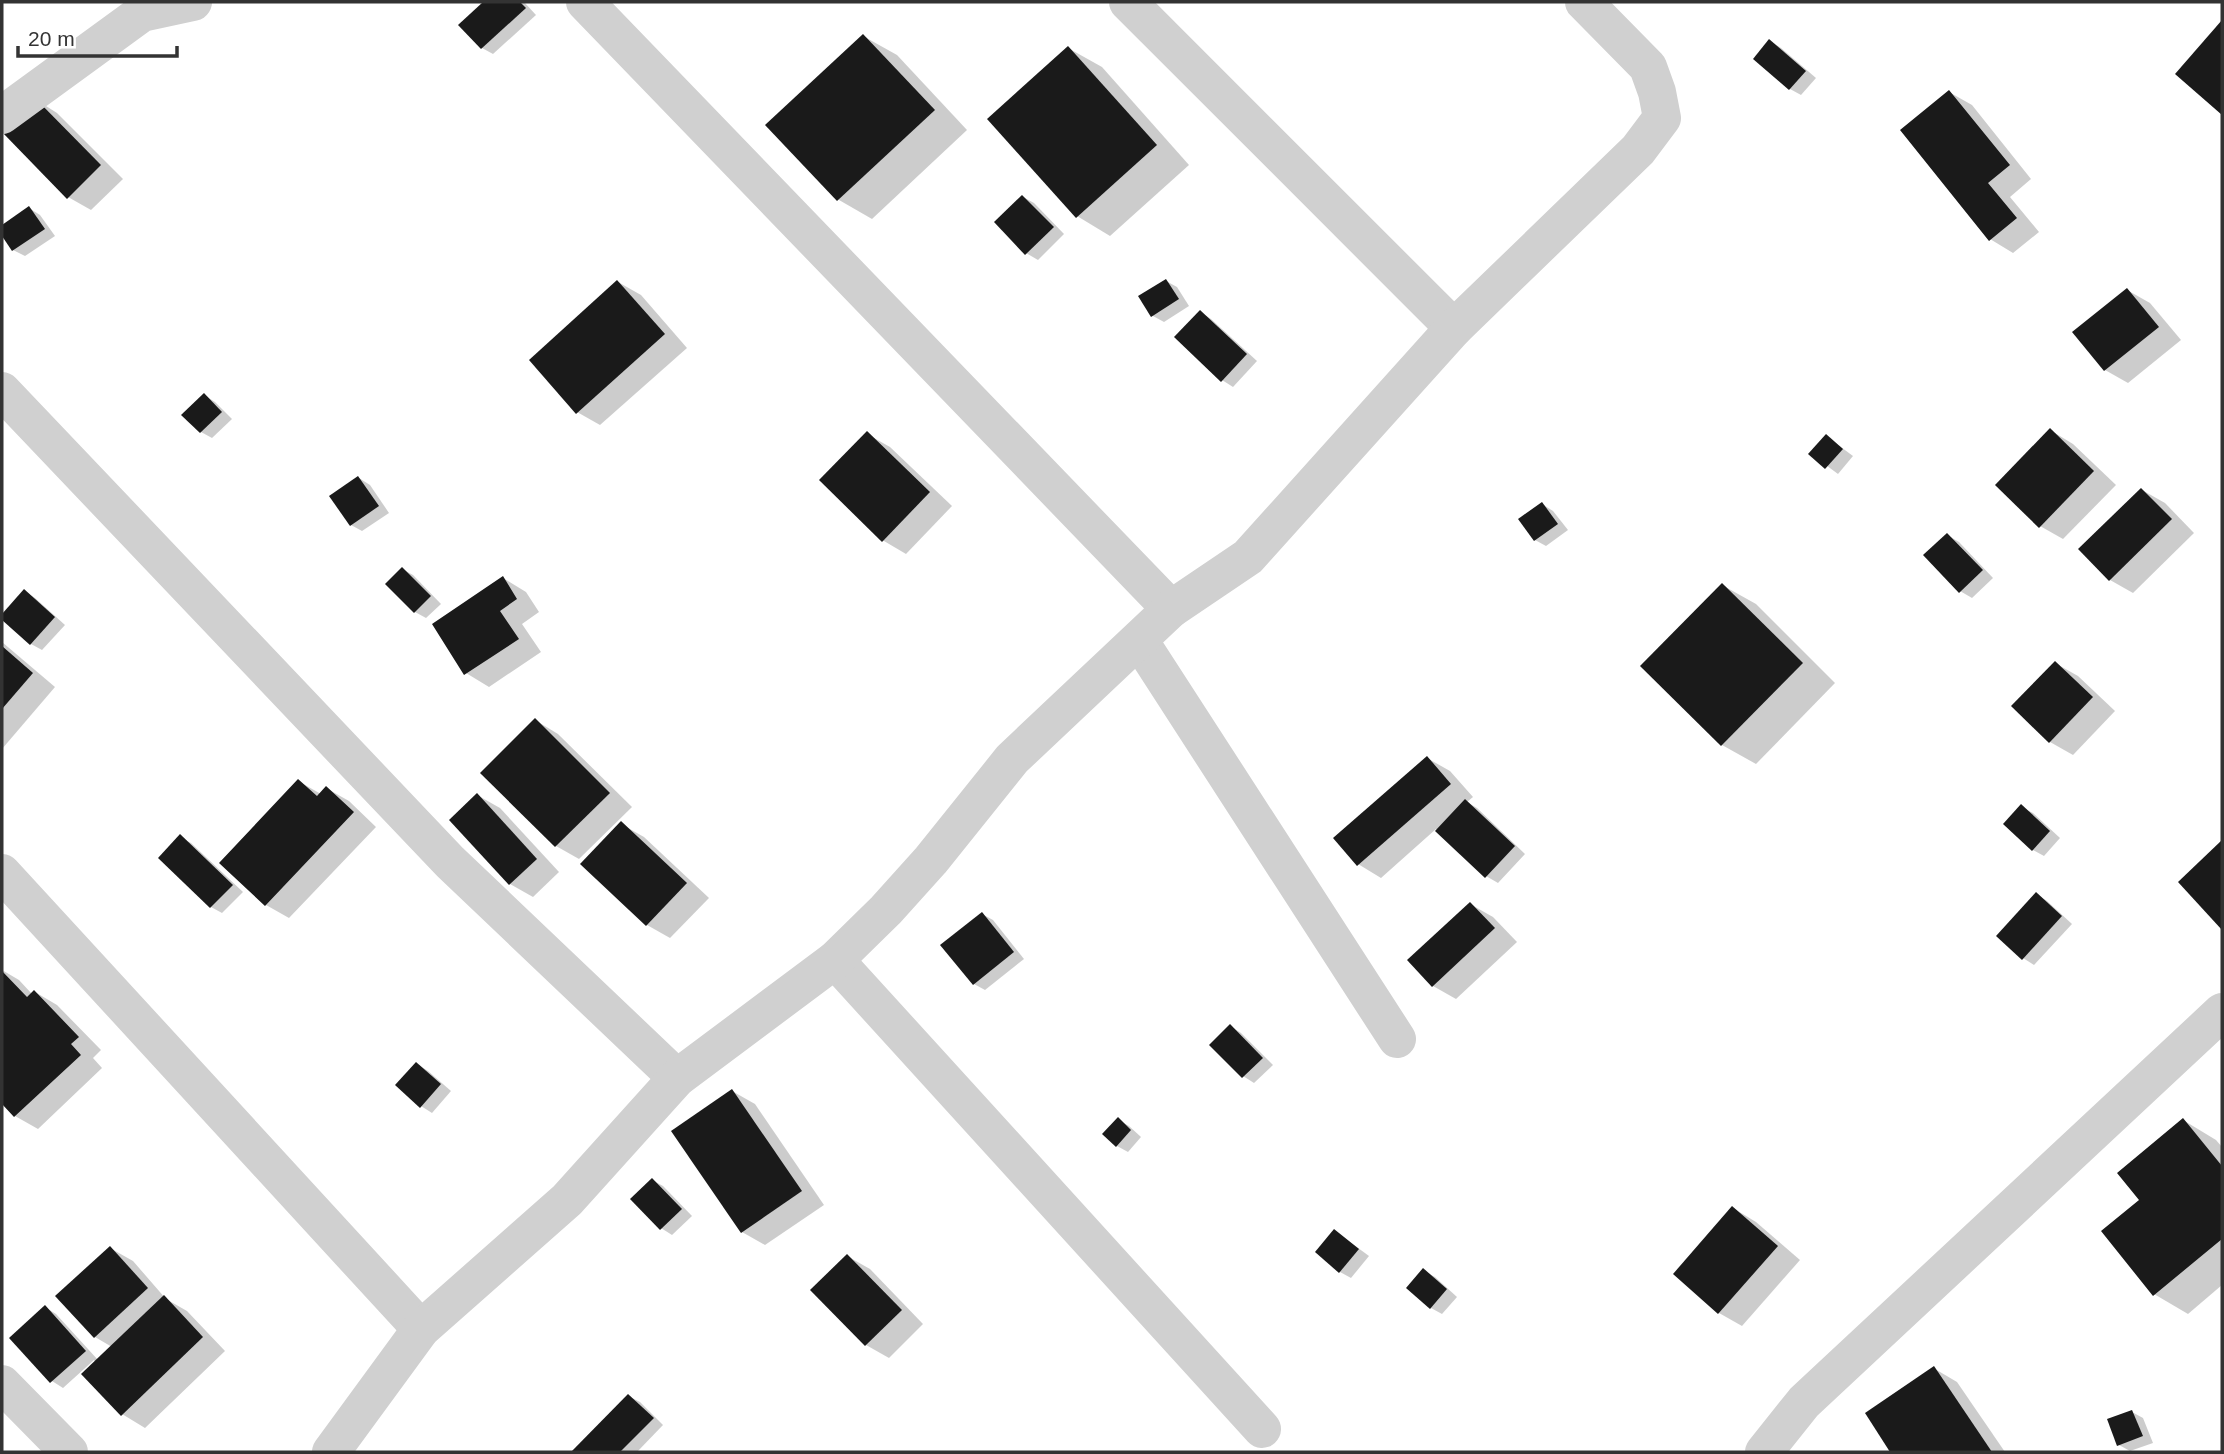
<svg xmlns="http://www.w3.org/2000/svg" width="2224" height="1454" font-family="Arial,sans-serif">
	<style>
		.shadow { fill: #0003 }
		.building { fill: #1a1a1a }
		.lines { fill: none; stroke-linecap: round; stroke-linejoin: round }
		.minor { stroke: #d0d0d0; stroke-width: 38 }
	</style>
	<rect width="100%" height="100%" fill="#fff"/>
	<!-- shadow -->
	<g class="shadow">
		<path d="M 485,2 L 524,2 L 536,15 L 493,54 L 482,48 L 461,25 Z"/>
		<path d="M 863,36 L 897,55 L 967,130 L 872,219 L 839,200 L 768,125 Z"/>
		<path d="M 1770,41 L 1781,48 L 1816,78 L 1801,95 L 1790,89 L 1755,58 Z"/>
		<path d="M 1068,48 L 1102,67 L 1189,165 L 1110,236 L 1077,216 Z"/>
		<path d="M 1949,92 L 1972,105 L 2031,179 L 2010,197 L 2039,232 L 2013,253 L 1990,239 Z"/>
		<path d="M 35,99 L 57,113 L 123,179 L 91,210 L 68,197 Z"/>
		<path d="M 1023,197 L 1034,203 L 1064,234 L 1038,260 L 1026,253 Z"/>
		<path d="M 29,208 L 40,215 L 55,236 L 25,256 L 13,250 L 2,232 L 2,227 Z"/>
		<path d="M 1166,281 L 1177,287 L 1189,306 L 1164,322 L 1153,316 L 1140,297 Z"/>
		<path d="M 618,282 L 641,295 L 687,348 L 600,425 L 577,412 Z"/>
		<path d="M 2127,290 L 2150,303 L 2181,340 L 2128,383 L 2105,370 Z"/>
		<path d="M 1200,312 L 1211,319 L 1257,361 L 1233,387 L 1222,380 Z"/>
		<path d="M 204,395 L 215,402 L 232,419 L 212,438 L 201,432 Z"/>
		<path d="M 2050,430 L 2073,444 L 2116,485 L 2063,539 L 2040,526 Z"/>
		<path d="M 867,434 L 890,447 L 952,506 L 906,554 L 884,541 L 821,480 Z"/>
		<path d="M 1826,436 L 1853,456 L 1838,474 L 1811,454 Z"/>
		<path d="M 359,478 L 370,485 L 389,513 L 362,531 L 351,525 Z"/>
		<path d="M 2142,490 L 2165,503 L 2194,533 L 2133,593 L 2110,580 L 2081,549 Z"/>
		<path d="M 1542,504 L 1553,511 L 1568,530 L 1546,546 L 1535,540 Z"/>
		<path d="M 1947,535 L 1959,542 L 1993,578 L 1972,598 L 1960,591 Z"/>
		<path d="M 402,569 L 413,575 L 441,604 L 426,618 L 415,612 L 388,584 Z"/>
		<path d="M 503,578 L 526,592 L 539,612 L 522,624 L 541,652 L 489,687 L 466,673 Z"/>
		<path d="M 1722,585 L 1756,604 L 1835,683 L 1756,764 L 1722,745 Z"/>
		<path d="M 24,591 L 35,598 L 65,625 L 42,650 L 31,644 L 2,617 Z"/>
		<path d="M 2,642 L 55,687 L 2,749 Z"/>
		<path d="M 2055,663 L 2078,676 L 2115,711 L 2073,755 L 2050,742 Z"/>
		<path d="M 535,720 L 558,734 L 632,807 L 579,859 L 556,846 L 483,773 Z"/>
		<path d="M 1427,758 L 1450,771 L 1473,797 L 1467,802 L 1477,808 L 1525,854 L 1498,883 L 1486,876 L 1436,829 L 1381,878 L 1358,864 Z"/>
		<path d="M 298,781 L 321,794 L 326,788 L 349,801 L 376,827 L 289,918 L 266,905 L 221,863 Z"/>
		<path d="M 477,795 L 500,808 L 559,872 L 533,897 L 510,884 Z"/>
		<path d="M 2021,807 L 2033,813 L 2060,838 L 2044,856 L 2033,850 Z"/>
		<path d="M 621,824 L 644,837 L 709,898 L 670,938 L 647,925 L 583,864 Z"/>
		<path d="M 180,837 L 191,843 L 243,892 L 222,913 L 211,907 Z"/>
		<path d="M 2036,894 L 2047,901 L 2072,924 L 2034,965 L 2023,958 Z"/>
		<path d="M 1470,904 L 1493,917 L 1517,942 L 1456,999 L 1433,986 L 1410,960 Z"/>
		<path d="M 982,914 L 993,920 L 1024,959 L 985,990 L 974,984 Z"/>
		<path d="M 2,970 L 19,980 L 32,994 L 35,992 L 57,1005 L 101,1050 L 93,1058 L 102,1068 L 38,1129 L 15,1116 L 2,1101 Z"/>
		<path d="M 1230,1026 L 1241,1033 L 1273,1065 L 1254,1083 L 1243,1076 Z"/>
		<path d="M 417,1064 L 428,1071 L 451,1091 L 432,1113 L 421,1106 Z"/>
		<path d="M 732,1091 L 755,1104 L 824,1205 L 765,1245 L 742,1232 Z"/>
		<path d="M 1118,1120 L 1129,1126 L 1141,1137 L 1128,1152 L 1117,1146 L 1104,1134 Z"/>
		<path d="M 2183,1120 L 2216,1140 L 2222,1147 L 2222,1285 L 2188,1314 L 2154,1294 L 2141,1200 Z"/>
		<path d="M 652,1180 L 663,1186 L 692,1216 L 672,1235 L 661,1228 Z"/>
		<path d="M 1733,1208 L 1756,1222 L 1800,1260 L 1742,1326 L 1719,1313 Z"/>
		<path d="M 1335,1231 L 1369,1256 L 1351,1278 L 1340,1272 Z"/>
		<path d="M 110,1248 L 133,1261 L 166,1299 L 187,1311 L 225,1351 L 145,1428 L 122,1414 L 94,1360 L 63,1388 L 52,1381 L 45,1307 L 56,1314 L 98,1360 L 112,1347 L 95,1337 Z"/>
		<path d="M 847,1256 L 870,1269 L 923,1324 L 889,1358 L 866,1345 Z"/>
		<path d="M 1424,1271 L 1435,1277 L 1457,1297 L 1442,1314 L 1431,1308 Z"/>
		<path d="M 1935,1369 L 1957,1382 L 2005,1452 L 1892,1452 L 1867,1414 Z"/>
		<path d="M 628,1396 L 640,1402 L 663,1425 L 637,1452 L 573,1452 Z"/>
		<path d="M 2132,1412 L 2143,1418 L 2153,1443 L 2130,1451 L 2119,1445 Z"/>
	</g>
	<!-- building -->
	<g class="building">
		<path d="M 483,2 L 520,2 L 526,8 L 481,49 L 458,25 Z"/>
		<path d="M 2222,20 L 2222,115 L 2175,74 Z"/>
		<path d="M 863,34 L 935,110 L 837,201 L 765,125 Z"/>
		<path d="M 1769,39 L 1806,71 L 1789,90 L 1753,59 Z"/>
		<path d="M 1068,46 L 1157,145 L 1076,218 L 987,119 Z"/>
		<path d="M 1949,90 L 2010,165 L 1988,183 L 2017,218 L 1989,241 L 1900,130 Z"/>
		<path d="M 34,97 L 101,165 L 67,199 L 2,132 Z"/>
		<path d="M 1022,195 L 1054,227 L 1025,255 L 994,222 Z"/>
		<path d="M 29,206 L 45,229 L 12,251 L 2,236 L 2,225 Z"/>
		<path d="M 1166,279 L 1179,299 L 1151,317 L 1138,296 Z"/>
		<path d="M 617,280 L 665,334 L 576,414 L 529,360 Z"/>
		<path d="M 2127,288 L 2159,327 L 2104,371 L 2072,332 Z"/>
		<path d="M 1200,310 L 1247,354 L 1221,382 L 1174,337 Z"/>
		<path d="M 204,393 L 222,412 L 200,433 L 181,415 Z"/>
		<path d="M 2050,428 L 2094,471 L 2039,528 L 1995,485 Z"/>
		<path d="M 867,431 L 930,492 L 882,542 L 819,480 Z"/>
		<path d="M 1826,434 L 1843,449 L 1825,469 L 1808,454 Z"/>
		<path d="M 358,476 L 379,506 L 350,526 L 329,496 Z"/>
		<path d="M 2141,488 L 2172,519 L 2109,581 L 2078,549 Z"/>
		<path d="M 1542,502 L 1558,524 L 1534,541 L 1518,519 Z"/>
		<path d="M 1947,533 L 1983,570 L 1959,593 L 1923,555 Z"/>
		<path d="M 402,567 L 431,596 L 414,613 L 385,584 Z"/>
		<path d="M 503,576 L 517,599 L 500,611 L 519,639 L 464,675 L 432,624 Z"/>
		<path d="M 1722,583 L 1803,663 L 1721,746 L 1640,666 Z"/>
		<path d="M 24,589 L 55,617 L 30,645 L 2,620 L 2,614 Z"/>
		<path d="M 2,646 L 33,673 L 2,709 Z"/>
		<path d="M 2055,661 L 2093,697 L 2049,743 L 2011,706 Z"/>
		<path d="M 535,718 L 610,793 L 555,847 L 480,773 Z"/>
		<path d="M 1427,756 L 1451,784 L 1357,866 L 1333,838 Z"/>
		<path d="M 298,779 L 317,796 L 326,786 L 354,812 L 265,906 L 219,863 Z"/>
		<path d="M 477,793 L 537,859 L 509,885 L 449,820 Z"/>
		<path d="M 1465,799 L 1515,846 L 1485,878 L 1435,831 Z"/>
		<path d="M 2021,804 L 2050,831 L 2032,851 L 2003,824 Z"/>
		<path d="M 621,821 L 687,883 L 646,926 L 580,864 Z"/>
		<path d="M 180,834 L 233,885 L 210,908 L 158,858 Z"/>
		<path d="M 2222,840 L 2222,930 L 2178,882 Z"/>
		<path d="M 2036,892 L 2062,916 L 2022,960 L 1996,936 Z"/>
		<path d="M 1470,902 L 1495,928 L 1432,987 L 1407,960 Z"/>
		<path d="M 982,912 L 1014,952 L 973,985 L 940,945 Z"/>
		<path d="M 2,971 L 27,997 L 34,990 L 79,1037 L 71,1044 L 81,1055 L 14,1117 L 2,1104 Z"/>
		<path d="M 1230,1024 L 1263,1058 L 1242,1078 L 1209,1045 Z"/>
		<path d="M 416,1062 L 441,1084 L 420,1108 L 395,1085 Z"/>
		<path d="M 732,1089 L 802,1191 L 741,1233 L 671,1131 Z"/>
		<path d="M 1118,1117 L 1131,1130 L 1116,1147 L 1102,1134 Z"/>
		<path d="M 2183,1118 L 2222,1166 L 2222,1239 L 2153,1296 L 2101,1231 L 2139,1200 L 2117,1173 Z"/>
		<path d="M 652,1178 L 682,1209 L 660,1230 L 630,1199 Z"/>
		<path d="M 1732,1206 L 1778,1246 L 1718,1314 L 1673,1274 Z"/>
		<path d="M 1334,1229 L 1359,1249 L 1339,1273 L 1315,1252 Z"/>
		<path d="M 110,1246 L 148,1288 L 94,1338 L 55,1296 Z"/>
		<path d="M 847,1254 L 902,1310 L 865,1346 L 810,1290 Z"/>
		<path d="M 1423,1268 L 1447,1289 L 1430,1309 L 1406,1288 Z"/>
		<path d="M 164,1295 L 203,1337 L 121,1416 L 81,1374 Z"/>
		<path d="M 45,1305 L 86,1351 L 50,1383 L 9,1338 Z"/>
		<path d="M 1934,1366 L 1992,1452 L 1890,1452 L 1865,1413 Z"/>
		<path d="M 628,1394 L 654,1418 L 620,1452 L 571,1452 Z"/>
		<path d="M 2132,1410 L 2143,1436 L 2117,1446 L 2107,1419 Z"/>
	</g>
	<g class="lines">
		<!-- minor -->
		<g class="minor">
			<path d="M 585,2 L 1171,609"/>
			<path d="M 1128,2 L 1454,328"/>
			<path d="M 2,115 L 142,13 L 193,2"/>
			<path d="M 2,391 L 450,862 L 677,1078"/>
			<path d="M 1139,640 L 1397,1039"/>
			<path d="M 2,873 L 421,1329"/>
			<path d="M 835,960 L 1262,1429"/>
			<path d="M 2,1384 L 69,1452"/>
			<path d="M 331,1452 L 421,1329 L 567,1200 L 677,1078 L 835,960 L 886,910 L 931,860 L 1012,759 L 1171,609 L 1248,557 L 1454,328 L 1638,150 L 1662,118 L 1657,92 L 1648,67 L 1584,2"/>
			<path d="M 1764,1452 L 1804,1402 L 2222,1012"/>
		</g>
	</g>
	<!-- border -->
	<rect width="2224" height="1454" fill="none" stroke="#333333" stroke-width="7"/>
	<!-- scale -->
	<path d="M18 46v10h159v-10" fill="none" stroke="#333333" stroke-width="3.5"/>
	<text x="28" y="46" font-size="21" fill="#333333" stroke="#ffffff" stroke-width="5" paint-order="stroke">20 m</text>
</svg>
